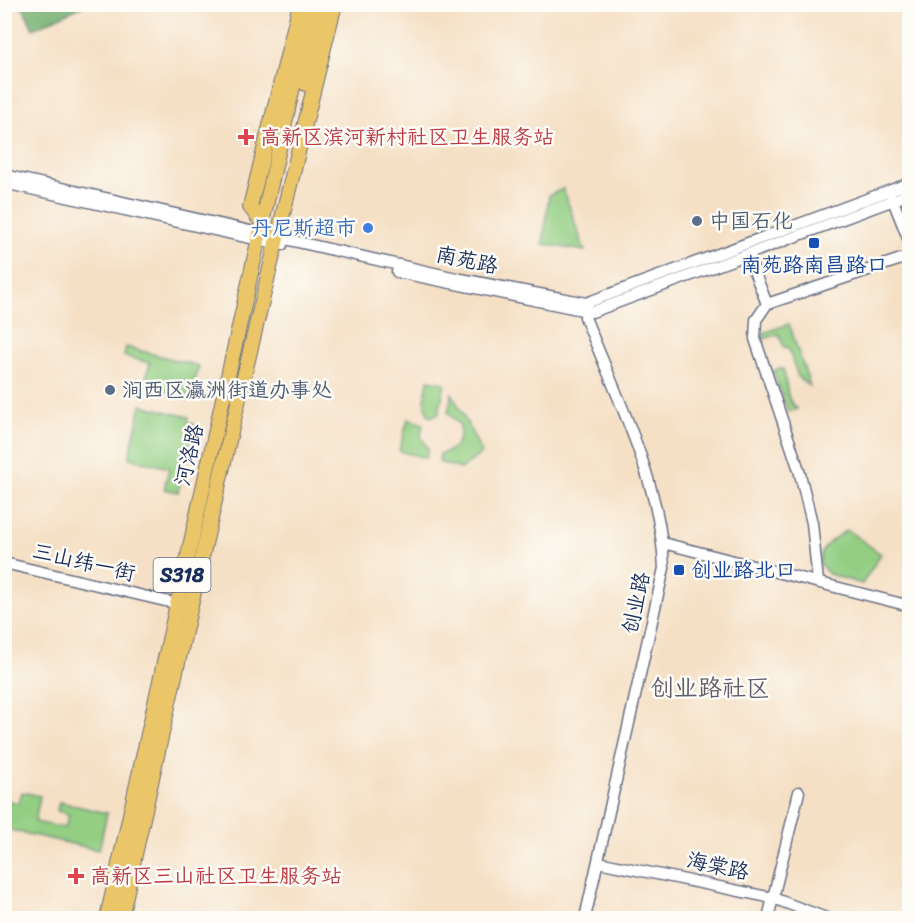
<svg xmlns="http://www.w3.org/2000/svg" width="914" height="923" font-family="Sriracha,'LXGW WenKai TC',sans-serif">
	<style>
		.green { fill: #93ce82; stroke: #577e70; stroke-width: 1.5 }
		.forest { fill: #76b170; stroke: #487067; stroke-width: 1.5 }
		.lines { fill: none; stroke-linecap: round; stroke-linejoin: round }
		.minor-casing { stroke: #676d82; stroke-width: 13 }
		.major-casing { stroke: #676d82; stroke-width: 16 }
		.minor { stroke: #fff; stroke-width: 10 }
		.major { stroke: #ebc669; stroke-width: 14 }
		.health-dot { fill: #e0444e; stroke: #fdfcf7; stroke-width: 2 }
		.service-dot { fill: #5c6f8a; stroke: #fdfcf7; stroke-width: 2 }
		.shop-dot { fill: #3f7fe0; stroke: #fdfcf7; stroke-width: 2 }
		.transit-dot { fill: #1a4fb4; stroke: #fdfcf7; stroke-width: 2 }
		.labels { text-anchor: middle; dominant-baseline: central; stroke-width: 5; stroke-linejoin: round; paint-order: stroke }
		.shield { fill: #fdfcf7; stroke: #5f6c8c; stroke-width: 1.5 }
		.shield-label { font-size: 20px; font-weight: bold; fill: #1b2f5e }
		.health-label { font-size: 21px; fill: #be3a42; stroke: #fdfcf7; text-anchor: start }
		.service-label { font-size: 21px; fill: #4e5e75; stroke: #fdfcf7; text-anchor: start }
		.shop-label { font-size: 21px; fill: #366cbe; stroke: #fdfcf7; text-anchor: end }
		.street-label { font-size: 21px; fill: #1b2f5e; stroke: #fdfcf7 }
		.transit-label { font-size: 21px; fill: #164399; stroke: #fdfcf7 }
		.quarter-label { font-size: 24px; fill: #625d6a; stroke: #fdfcf7 }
	</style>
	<rect width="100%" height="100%" fill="#fdfcf7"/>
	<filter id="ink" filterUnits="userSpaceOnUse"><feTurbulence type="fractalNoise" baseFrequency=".0167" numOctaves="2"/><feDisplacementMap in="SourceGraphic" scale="12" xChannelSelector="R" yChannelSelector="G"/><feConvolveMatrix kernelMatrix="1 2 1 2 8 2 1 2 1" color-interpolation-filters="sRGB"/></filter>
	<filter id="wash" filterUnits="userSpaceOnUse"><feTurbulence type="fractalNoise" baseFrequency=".008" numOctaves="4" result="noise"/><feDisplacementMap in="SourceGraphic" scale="24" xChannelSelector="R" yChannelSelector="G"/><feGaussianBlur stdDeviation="1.35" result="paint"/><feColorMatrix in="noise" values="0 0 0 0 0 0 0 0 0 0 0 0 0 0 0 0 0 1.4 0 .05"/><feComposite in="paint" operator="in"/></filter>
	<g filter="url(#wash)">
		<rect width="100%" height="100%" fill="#f5e0c5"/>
		<!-- green -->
		<g class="green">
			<path d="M 563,189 L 585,251 L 543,244 L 549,195 Z"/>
			<path d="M 789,324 L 810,386 L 798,377 L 788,347 L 784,348 L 779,334 L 764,339 L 763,333 Z"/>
			<path d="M 126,347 L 199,366 L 191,397 L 144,386 L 150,363 L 124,356 Z"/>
			<path d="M 780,368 L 783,369 C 788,383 785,401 797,409 L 788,412 L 773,371 Z"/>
			<path d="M 428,380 L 445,383 L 439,413 L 430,417 C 422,406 426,392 428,380 Z"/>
			<path d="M 452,393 L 482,453 L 461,469 L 439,462 L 440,454 C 455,451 462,440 460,425 L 448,412 Z"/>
			<path d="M 141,405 L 189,417 L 188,423 L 195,424 L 178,492 L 164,489 L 169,468 L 129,458 Z"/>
			<path d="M 408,419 L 423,424 L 421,436 L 428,449 L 426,458 L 399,451 Z"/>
			<path d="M 847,530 L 881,554 L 862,584 L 829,574 L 820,564 C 819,546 833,539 847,530 Z"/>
			<path d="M 22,792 L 40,796 L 35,822 L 65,828 L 69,814 L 57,811 L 59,802 L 107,813 L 99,850 L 5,829 L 5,800 L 19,803 Z"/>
		</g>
		<!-- forest -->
		<path class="forest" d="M 22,5 L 85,5 L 33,29 Z"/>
	</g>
	<g filter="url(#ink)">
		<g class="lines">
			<defs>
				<g id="minor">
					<path d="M 4,175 L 456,278 L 586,303 L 910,183"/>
					<path d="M 4,183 L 282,245"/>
					<path d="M 892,198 L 910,243"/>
					<path d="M 748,256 L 767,304"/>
					<path d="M 397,272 L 592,312 L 910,194"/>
					<path d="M 663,543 L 910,606"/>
					<path d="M 4,563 L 182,605"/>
					<path d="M 818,582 L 812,523 L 799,470 L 755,339 L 756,320 L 767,304 L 910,256"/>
					<path d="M 598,862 L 773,898 L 826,918"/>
					<path d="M 585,918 L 664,568 C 661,482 616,396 585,317 L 586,306"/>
					<path d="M 768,918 L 799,792"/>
				</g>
				<g id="major">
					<path d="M 306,84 L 324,4"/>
					<path d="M 262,223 L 312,4"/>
					<path d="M 107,918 L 260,233 L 262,223 L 250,207 L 300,4"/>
					<path d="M 121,918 C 188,613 258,308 335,4"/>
				</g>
			</defs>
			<!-- minor casing -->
			<use href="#minor" class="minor-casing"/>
			<!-- major casing -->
			<use href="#major" class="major-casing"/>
			<!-- minor -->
			<use href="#minor" class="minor"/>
			<!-- major -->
			<use href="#major" class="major"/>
		</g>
	</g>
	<!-- markers -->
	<g class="health-dot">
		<path d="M243 128h6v6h6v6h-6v6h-6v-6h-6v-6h6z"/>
		<path d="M73 867h6v6h6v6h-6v6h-6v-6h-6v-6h6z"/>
	</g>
	<g class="service-dot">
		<circle cx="697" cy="221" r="6"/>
		<circle cx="110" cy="390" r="6"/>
	</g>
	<circle class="shop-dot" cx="368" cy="228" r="6"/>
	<g class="transit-dot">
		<rect x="808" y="237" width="12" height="12" rx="3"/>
		<rect x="673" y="564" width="12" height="12" rx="3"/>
	</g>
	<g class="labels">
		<!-- shield labels -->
		<rect class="shield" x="153.5" y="558" width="57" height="34" rx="4.5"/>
		<g class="shield-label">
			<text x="182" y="575">S318</text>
		</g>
		<!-- health labels -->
		<g class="health-label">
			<text x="260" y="137">高新区滨河新村社区卫生服务站</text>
			<text x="90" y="876">高新区三山社区卫生服务站</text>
		</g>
		<!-- service labels -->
		<g class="service-label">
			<text x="709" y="221">中国石化</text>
			<text x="122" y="390">涧西区瀛洲街道办事处</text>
		</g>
		<!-- shop labels -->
		<g class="shop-label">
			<text x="356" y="228">丹尼斯超市</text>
		</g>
		<!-- street labels -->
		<g class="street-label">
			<text transform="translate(467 260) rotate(12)">南苑路</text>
			<text transform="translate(189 455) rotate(-77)">河洛路</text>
			<text transform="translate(84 562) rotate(13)">三山纬一街</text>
			<text transform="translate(636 603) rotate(-78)">创业路</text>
			<text transform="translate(718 866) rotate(12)">海棠路</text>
		</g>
		<!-- transit labels -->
		<g class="transit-label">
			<text x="814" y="265">南苑路南昌路口</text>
			<text x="691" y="570" text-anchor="start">创业路北口</text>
		</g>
		<!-- quarter labels -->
		<g class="quarter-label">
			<text x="710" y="688">创业路社区</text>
		</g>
	</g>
	<!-- margin -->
	<rect width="914" height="923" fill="none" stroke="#fdfcf7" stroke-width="24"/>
</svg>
